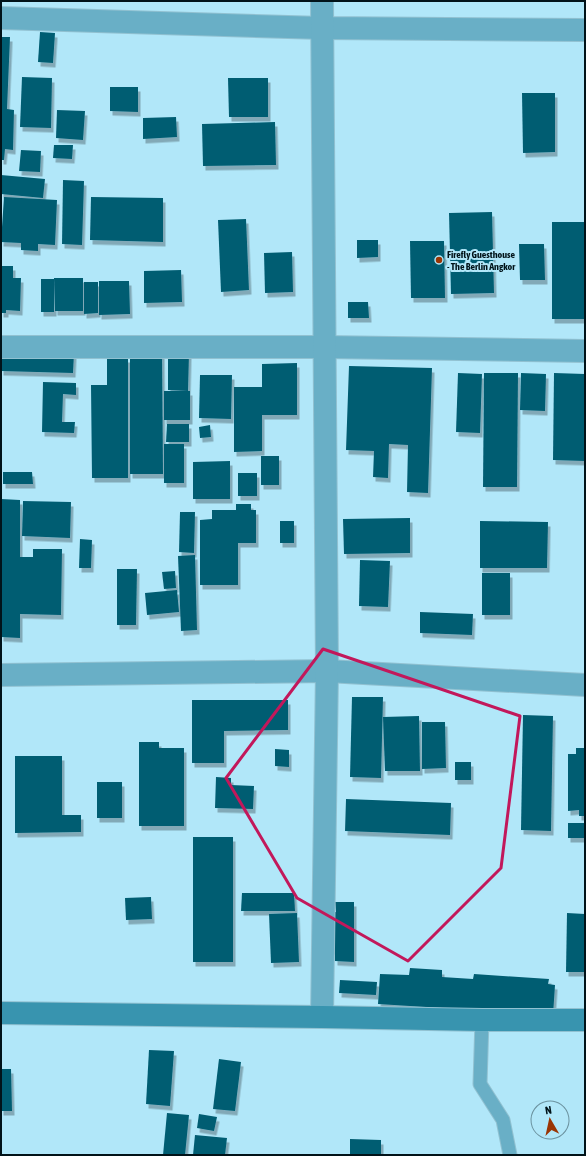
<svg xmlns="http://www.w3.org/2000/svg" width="586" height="1156" font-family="'Asap Condensed',sans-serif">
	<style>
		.building { fill: #035d72; filter: url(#shadow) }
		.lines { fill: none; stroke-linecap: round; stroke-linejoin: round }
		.lane-casing { stroke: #91c1d1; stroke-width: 15 }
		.street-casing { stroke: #91c1d1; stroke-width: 24 }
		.secondary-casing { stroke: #91c1d1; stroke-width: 24 }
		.lane { stroke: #69afc6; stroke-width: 13 }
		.street { stroke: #69afc6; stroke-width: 22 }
		.secondary { stroke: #3894af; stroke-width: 22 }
		.marked { fill: none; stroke: #c2185b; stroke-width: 3; stroke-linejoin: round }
		.poi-dot { fill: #9a3504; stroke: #b1e7f9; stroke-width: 1.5 }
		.labels { text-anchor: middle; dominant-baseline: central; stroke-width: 4; stroke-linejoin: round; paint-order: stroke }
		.poi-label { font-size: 10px; font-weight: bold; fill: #011319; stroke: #b1e7f9; text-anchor: start }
	</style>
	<defs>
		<filter id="shadow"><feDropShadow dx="2.5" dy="4.5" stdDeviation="0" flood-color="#0004"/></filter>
	</defs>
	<rect width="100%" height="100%" fill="#b1e7f9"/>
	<!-- building -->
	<g class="building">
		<path d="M 40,32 L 55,33 L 53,63 L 38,62 Z"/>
		<path d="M 1,37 L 10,37 L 7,109 L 14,110 L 13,150 L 5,149 L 4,160 L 1,160 Z"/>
		<path d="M 22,77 L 52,78 L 51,128 L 20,127 Z"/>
		<path d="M 228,78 L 268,78 L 268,117 L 229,117 Z"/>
		<path d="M 110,87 L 138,87 L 138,112 L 110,111 Z"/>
		<path d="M 522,93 L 555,93 L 555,152 L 523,153 Z"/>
		<path d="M 57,110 L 85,111 L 83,140 L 56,138 Z"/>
		<path d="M 176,117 L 177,137 L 143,139 L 143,118 Z"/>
		<path d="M 275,122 L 276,165 L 203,166 L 202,124 Z"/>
		<path d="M 54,145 L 73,145 L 72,159 L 53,158 Z"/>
		<path d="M 21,150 L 41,151 L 40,172 L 19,171 Z"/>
		<path d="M 1,175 L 45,179 L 43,198 L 1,194 Z"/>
		<path d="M 63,180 L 84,181 L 82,245 L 62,244 Z"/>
		<path d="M 4,197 L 57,200 L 55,245 L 38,244 L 38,251 L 21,250 L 21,243 L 1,242 Z"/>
		<path d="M 91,197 L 163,198 L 163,242 L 90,240 Z"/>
		<path d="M 492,212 L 494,293 L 451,294 L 449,213 Z"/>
		<path d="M 246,219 L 249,290 L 221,292 L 218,220 Z"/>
		<rect x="552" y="222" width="33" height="97"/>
		<path d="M 357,240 L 378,240 L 378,257 L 357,258 Z"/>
		<path d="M 410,241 L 444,241 L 445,298 L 411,298 Z"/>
		<path d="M 519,244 L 544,244 L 545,280 L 520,280 Z"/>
		<path d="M 292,252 L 293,292 L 265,293 L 264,253 Z"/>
		<path d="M 1,266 L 13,266 L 13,278 L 21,278 L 20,311 L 6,310 L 6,313 L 1,313 Z"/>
		<path d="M 181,270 L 182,302 L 144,303 L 144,271 Z"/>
		<path d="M 54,278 L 83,278 L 83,311 L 55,311 Z"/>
		<rect x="41" y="279" width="13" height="33"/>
		<path d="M 99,281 L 129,281 L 130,314 L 99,315 Z"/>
		<path d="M 84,282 L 98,282 L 98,313 L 84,314 Z"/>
		<path d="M 348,302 L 368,302 L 369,318 L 348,318 Z"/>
		<path d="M 1,351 L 74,353 L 73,373 L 1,371 Z"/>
		<path d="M 162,352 L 163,474 L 130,474 L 130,353 Z"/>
		<path d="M 168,353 L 189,353 L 188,391 L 168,390 Z"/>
		<path d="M 107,358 L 128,358 L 128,478 L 92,478 L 91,385 L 107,385 Z"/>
		<path d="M 297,363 L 297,415 L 262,415 L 262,451 L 234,452 L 234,387 L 262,387 L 262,364 Z"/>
		<path d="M 349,366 L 432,368 L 428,493 L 407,492 L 408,445 L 389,444 L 388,478 L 373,477 L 374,451 L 346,450 Z"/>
		<path d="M 458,373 L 482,374 L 480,433 L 456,432 Z"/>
		<path d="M 484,373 L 518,373 L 517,487 L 483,487 Z"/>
		<path d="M 521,373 L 546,374 L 545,411 L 520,410 Z"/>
		<path d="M 554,373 L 585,374 L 585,461 L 553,460 Z"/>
		<path d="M 200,375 L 232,375 L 231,419 L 199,418 Z"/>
		<path d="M 43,382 L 76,383 L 76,395 L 63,394 L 62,422 L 75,422 L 74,433 L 42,432 Z"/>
		<rect x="164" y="391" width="26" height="29"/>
		<path d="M 167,424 L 189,424 L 189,442 L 166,442 Z"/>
		<path d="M 210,425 L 211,437 L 200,438 L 199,427 Z"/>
		<rect x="164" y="444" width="20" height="39"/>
		<rect x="261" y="456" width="18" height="29"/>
		<path d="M 230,461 L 230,499 L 193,499 L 193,462 Z"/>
		<path d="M 3,472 L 32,472 L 33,484 L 3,484 Z"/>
		<rect x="238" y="473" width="19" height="23"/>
		<path d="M 1,499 L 20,500 L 20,557 L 33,557 L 33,549 L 62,549 L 61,615 L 20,614 L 20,638 L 1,637 Z"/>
		<path d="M 23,501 L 71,502 L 70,538 L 22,536 Z"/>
		<path d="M 236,504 L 251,504 L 251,510 L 256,510 L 256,543 L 238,543 L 238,585 L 200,585 L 200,520 L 212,519 L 212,510 L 236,510 Z"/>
		<path d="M 180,512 L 195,512 L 194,553 L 179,552 Z"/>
		<path d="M 410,518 L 410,553 L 344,554 L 343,519 Z"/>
		<rect x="280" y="521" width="14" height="22"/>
		<path d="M 480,521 L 548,522 L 547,568 L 480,568 Z"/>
		<path d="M 80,539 L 92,540 L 91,568 L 79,568 Z"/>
		<path d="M 195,555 L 197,630 L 181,631 L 178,556 Z"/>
		<path d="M 360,560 L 390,561 L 388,607 L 359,606 Z"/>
		<path d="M 117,569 L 137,569 L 136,625 L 117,625 Z"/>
		<path d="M 175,571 L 176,588 L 164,589 L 162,572 Z"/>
		<rect x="482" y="573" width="28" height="42"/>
		<path d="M 177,590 L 179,612 L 147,615 L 145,593 Z"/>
		<path d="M 420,612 L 473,614 L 472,635 L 420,633 Z"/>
		<path d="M 352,697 L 383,697 L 381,778 L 350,777 Z"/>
		<path d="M 192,700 L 288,700 L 288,730 L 224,731 L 224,763 L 192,763 Z"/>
		<path d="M 523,715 L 553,716 L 551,831 L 521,830 Z"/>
		<path d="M 419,716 L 420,771 L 385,771 L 383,717 Z"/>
		<path d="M 422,722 L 445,722 L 446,768 L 422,769 Z"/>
		<path d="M 139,742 L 159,742 L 159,748 L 184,748 L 184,826 L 139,826 Z"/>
		<path d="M 576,748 L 585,748 L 585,816 L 579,816 L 579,810 L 568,811 L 568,754 L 576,754 Z"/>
		<path d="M 275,749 L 289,750 L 289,767 L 275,766 Z"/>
		<path d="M 15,756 L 62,756 L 62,815 L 81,815 L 81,832 L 15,833 Z"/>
		<rect x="455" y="762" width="16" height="18"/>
		<path d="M 216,777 L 231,778 L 231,785 L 254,786 L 253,809 L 215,808 Z"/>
		<rect x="97" y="782" width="25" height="36"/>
		<path d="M 346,799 L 451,803 L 450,835 L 345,831 Z"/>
		<rect x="568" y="823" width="17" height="15"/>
		<rect x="193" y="837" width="40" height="125"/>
		<path d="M 242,893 L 294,893 L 295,911 L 241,911 Z"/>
		<path d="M 151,897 L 152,919 L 126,920 L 125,898 Z"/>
		<path d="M 335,902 L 354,902 L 354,962 L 335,961 L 335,950 L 328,950 L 328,913 L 336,912 Z"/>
		<path d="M 297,913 L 299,962 L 271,963 L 269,914 Z"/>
		<path d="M 567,913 L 585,914 L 585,972 L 566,972 Z"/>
		<path d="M 410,968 L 442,970 L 442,977 L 473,979 L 474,974 L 549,979 L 548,984 L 555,985 L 553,1015 L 378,1004 L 380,974 L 409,975 Z"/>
		<path d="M 340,980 L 377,982 L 376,995 L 339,993 Z"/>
		<path d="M 149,1050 L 174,1051 L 170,1106 L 146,1104 Z"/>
		<path d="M 219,1059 L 241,1062 L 235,1111 L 213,1109 Z"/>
		<path d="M 1,1069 L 11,1069 L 12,1111 L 1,1111 Z"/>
		<path d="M 167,1113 L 189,1115 L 185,1155 L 163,1155 Z"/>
		<path d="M 199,1114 L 217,1117 L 214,1131 L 197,1128 Z"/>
		<path d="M 195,1135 L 227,1138 L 225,1155 L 193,1155 Z"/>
		<path d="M 350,1139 L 381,1140 L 381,1155 L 350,1155 Z"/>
	</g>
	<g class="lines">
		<defs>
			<path id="lane" d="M 482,1020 L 480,1084 L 503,1120 L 510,1155"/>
			<g id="street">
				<path d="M 1,18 L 322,28 L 585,30"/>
				<path d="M 1,347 L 325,347 L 585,351"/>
				<path d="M 1,675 L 327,671 L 585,685"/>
				<path d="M 322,1017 L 327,671 L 322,1"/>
			</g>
			<path id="secondary" d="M 1,1013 L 322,1017 L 482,1020 L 585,1020"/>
		</defs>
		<!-- lane casing -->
		<use href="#lane" class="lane-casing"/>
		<!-- street casing -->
		<use href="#street" class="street-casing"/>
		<!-- secondary casing -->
		<use href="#secondary" class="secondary-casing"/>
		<!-- lane -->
		<use href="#lane" class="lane"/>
		<!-- street -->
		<use href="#street" class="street"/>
		<!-- secondary -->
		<use href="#secondary" class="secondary"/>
	</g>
	<!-- marked area -->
	<path class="marked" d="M 323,649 L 520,716 L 501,868 L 408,961 L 297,898 L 226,778 Z"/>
	<!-- markers -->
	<circle class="poi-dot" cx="439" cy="260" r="4"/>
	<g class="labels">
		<!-- poi labels -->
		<g class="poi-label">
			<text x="447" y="254">Firefly Guesthouse<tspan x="447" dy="12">- The Berlin Angkor</tspan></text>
		</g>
	</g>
	<!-- border -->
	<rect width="586" height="1156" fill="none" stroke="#011319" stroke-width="4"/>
	<!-- north arrow -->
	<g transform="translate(550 1120) rotate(351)"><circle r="19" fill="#b1e7f9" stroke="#6b929f"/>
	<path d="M0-3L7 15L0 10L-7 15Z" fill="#9a3504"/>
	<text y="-6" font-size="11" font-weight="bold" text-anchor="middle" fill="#011319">N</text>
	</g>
</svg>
